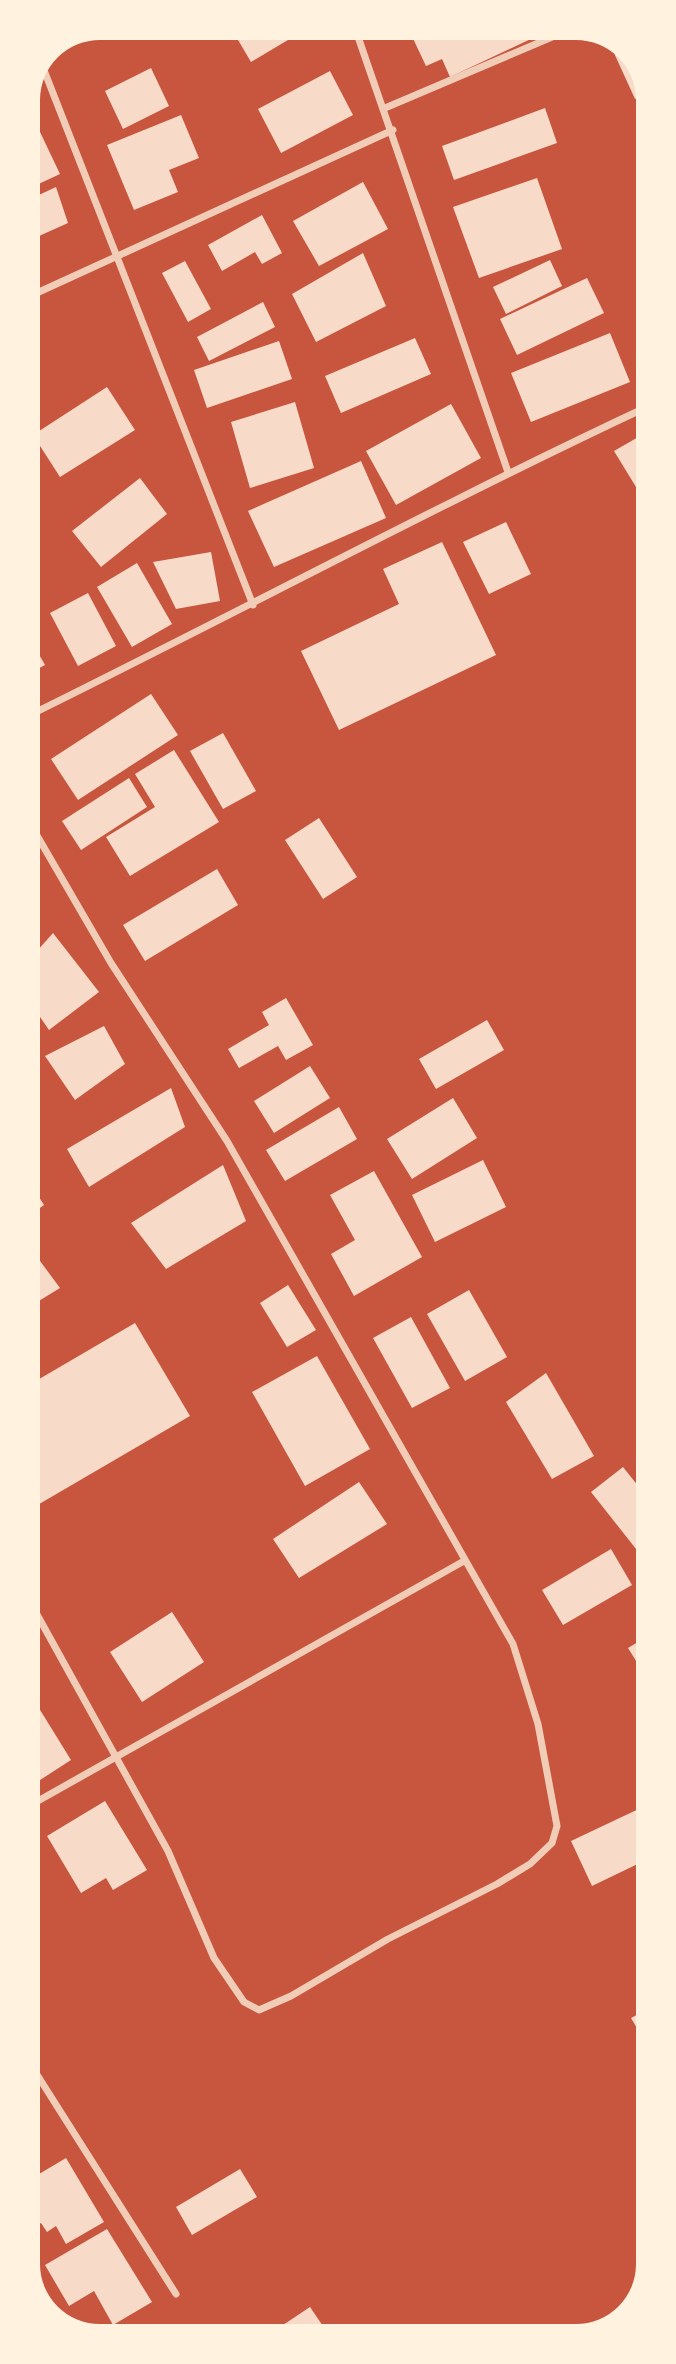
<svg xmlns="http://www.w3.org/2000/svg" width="676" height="2364" font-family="Rubik,sans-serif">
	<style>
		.building { fill: #f7dbc8 }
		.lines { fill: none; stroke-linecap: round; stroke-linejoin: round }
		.minor { stroke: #f1ccb7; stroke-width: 7 }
	</style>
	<rect width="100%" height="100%" fill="#c8553d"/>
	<!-- building -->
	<g class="building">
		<path d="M 231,28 L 308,28 L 251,62 Z"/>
		<path d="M 408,28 L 529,29 L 533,38 L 450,77 L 442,59 L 426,66 Z"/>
		<path d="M 612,41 L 624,46 L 647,85 L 647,94 L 635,99 L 609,42 Z"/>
		<path d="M 151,68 L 169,106 L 123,129 L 105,91 Z"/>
		<path d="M 330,71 L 353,115 L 281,153 L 258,109 Z"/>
		<path d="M 545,108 L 557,143 L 454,180 L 442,146 Z"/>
		<path d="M 31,113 L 60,174 L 28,189 L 28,115 Z"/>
		<path d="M 181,115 L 199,158 L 169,170 L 178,192 L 134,210 L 107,145 Z"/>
		<path d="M 537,178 L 562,249 L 479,278 L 453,207 Z"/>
		<path d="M 363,182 L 388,229 L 319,266 L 293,221 Z"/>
		<path d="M 56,187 L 68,223 L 28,241 L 28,200 Z"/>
		<path d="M 262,215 L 282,253 L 262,264 L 255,252 L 222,271 L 208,245 Z"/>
		<path d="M 363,253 L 386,306 L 316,342 L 292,294 Z"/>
		<path d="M 550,260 L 562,286 L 506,314 L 493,287 Z"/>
		<path d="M 185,261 L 211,309 L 188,322 L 162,273 Z"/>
		<path d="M 587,278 L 604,313 L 517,355 L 500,319 Z"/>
		<path d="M 263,302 L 275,327 L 209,361 L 197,337 Z"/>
		<path d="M 610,333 L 630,382 L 531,422 L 511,373 Z"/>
		<path d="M 415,338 L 431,374 L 341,413 L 325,376 Z"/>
		<path d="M 279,341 L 292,379 L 207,408 L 194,370 Z"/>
		<path d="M 107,387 L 135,430 L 60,477 L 33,435 Z"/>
		<path d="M 295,402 L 314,468 L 250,488 L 231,422 Z"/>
		<path d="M 451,404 L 481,458 L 396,505 L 366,451 Z"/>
		<path d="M 647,432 L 647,505 L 614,451 Z"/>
		<path d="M 361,461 L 386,518 L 274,567 L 248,511 Z"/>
		<path d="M 140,478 L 167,514 L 101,567 L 72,531 Z"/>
		<path d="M 506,522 L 531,574 L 489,594 L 463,542 Z"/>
		<path d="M 442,542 L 496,655 L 339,730 L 301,651 L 399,604 L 383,569 Z"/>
		<path d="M 211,552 L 220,601 L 176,609 L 153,562 Z"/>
		<path d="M 137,563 L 172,624 L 132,647 L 97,587 Z"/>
		<path d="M 28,565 L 39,586 L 28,592 Z"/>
		<path d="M 88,593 L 116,646 L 78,666 L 50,613 Z"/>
		<path d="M 28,635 L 45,665 L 28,674 Z"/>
		<path d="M 151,694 L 178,735 L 78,800 L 51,759 Z"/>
		<path d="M 223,733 L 256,791 L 223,809 L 190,751 Z"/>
		<path d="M 174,750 L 219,822 L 130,876 L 106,837 L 155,807 L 135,774 Z"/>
		<path d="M 129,778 L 147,807 L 81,850 L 62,821 Z"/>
		<path d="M 319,818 L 357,877 L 323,899 L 285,840 Z"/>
		<path d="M 217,869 L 238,905 L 145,961 L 123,925 Z"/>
		<path d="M 29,898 L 39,914 L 29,921 Z"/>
		<path d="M 53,933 L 99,992 L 49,1030 L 29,1001 L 29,960 Z"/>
		<path d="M 286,998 L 313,1045 L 286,1060 L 278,1046 L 239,1068 L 228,1049 L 269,1025 L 262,1012 Z"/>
		<path d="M 487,1020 L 504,1050 L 436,1089 L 419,1059 Z"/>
		<path d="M 104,1026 L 125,1064 L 75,1100 L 45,1056 Z"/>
		<path d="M 310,1066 L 330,1098 L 274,1133 L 254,1101 Z"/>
		<path d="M 171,1088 L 185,1127 L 89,1187 L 67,1149 Z"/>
		<path d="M 453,1098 L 477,1138 L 412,1179 L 387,1139 Z"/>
		<path d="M 339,1107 L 357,1139 L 285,1181 L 266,1150 Z"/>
		<path d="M 483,1160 L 506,1207 L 435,1242 L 412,1195 Z"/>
		<path d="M 223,1165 L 246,1221 L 166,1269 L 131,1223 Z"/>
		<path d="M 374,1171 L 422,1257 L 354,1296 L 331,1254 L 355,1240 L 330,1195 Z"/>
		<path d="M 29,1181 L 44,1205 L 29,1216 Z"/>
		<path d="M 29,1246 L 60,1288 L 29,1307 Z"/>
		<path d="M 288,1285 L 316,1330 L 287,1347 L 260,1303 Z"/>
		<path d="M 469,1290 L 507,1357 L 465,1381 L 427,1314 Z"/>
		<path d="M 411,1317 L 450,1388 L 412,1408 L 373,1338 Z"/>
		<path d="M 135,1323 L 190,1416 L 29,1510 L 29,1385 Z"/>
		<path d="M 317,1356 L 370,1449 L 305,1486 L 252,1392 Z"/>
		<path d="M 546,1373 L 594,1456 L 552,1479 L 506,1402 Z"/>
		<path d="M 623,1467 L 647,1497 L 648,1549 L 640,1554 L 591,1492 Z"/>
		<path d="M 359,1482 L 387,1524 L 299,1578 L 273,1539 Z"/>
		<path d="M 611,1549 L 632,1585 L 563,1625 L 542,1590 Z"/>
		<path d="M 172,1612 L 204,1662 L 142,1702 L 110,1652 Z"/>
		<path d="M 648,1636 L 648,1680 L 628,1648 Z"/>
		<path d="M 29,1692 L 71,1760 L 37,1782 L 29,1769 Z"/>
		<path d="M 105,1801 L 147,1870 L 113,1890 L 106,1878 L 81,1893 L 47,1836 Z"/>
		<path d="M 645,1806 L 648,1859 L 592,1886 L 571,1841 Z"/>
		<path d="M 648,2009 L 648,2047 L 631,2018 Z"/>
		<path d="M 66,2158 L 104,2222 L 66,2244 L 56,2226 L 47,2232 L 41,2223 L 29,2230 L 29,2180 Z"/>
		<path d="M 240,2169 L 257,2197 L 192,2235 L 176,2207 Z"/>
		<path d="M 107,2229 L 152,2302 L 113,2325 L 94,2291 L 69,2306 L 45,2265 Z"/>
		<path d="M 42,2288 L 60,2322 L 52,2318 L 36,2291 Z"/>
		<path d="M 310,2307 L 329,2335 L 268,2335 Z"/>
	</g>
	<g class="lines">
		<!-- minor -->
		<g class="minor">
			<path d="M 355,28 L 508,472"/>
			<path d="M 42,65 L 253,605"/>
			<path d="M 385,108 L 571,29"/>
			<path d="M 28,297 L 393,130"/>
			<path d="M 28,716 C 235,614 438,505 647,407"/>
			<path d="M 28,820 L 111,963 L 227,1141 L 513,1644 L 538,1724 L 557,1826 L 552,1843 L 530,1864 L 497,1884 L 388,1939 L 291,1996 L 259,2010 L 244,2002 L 214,1958 L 168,1851 L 29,1600"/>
			<path d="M 29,1806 L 464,1561"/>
			<path d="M 29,2062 L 176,2294"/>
		</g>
	</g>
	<!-- crop -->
	<path d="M0 0H676V2364H0ZM100 40H576A60 60 0 0 1 636 100V2264A60 60 0 0 1 576 2324H100A60 60 0 0 1 40 2264V100A60 60 0 0 1 100 40Z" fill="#fff3e0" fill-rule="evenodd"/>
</svg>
